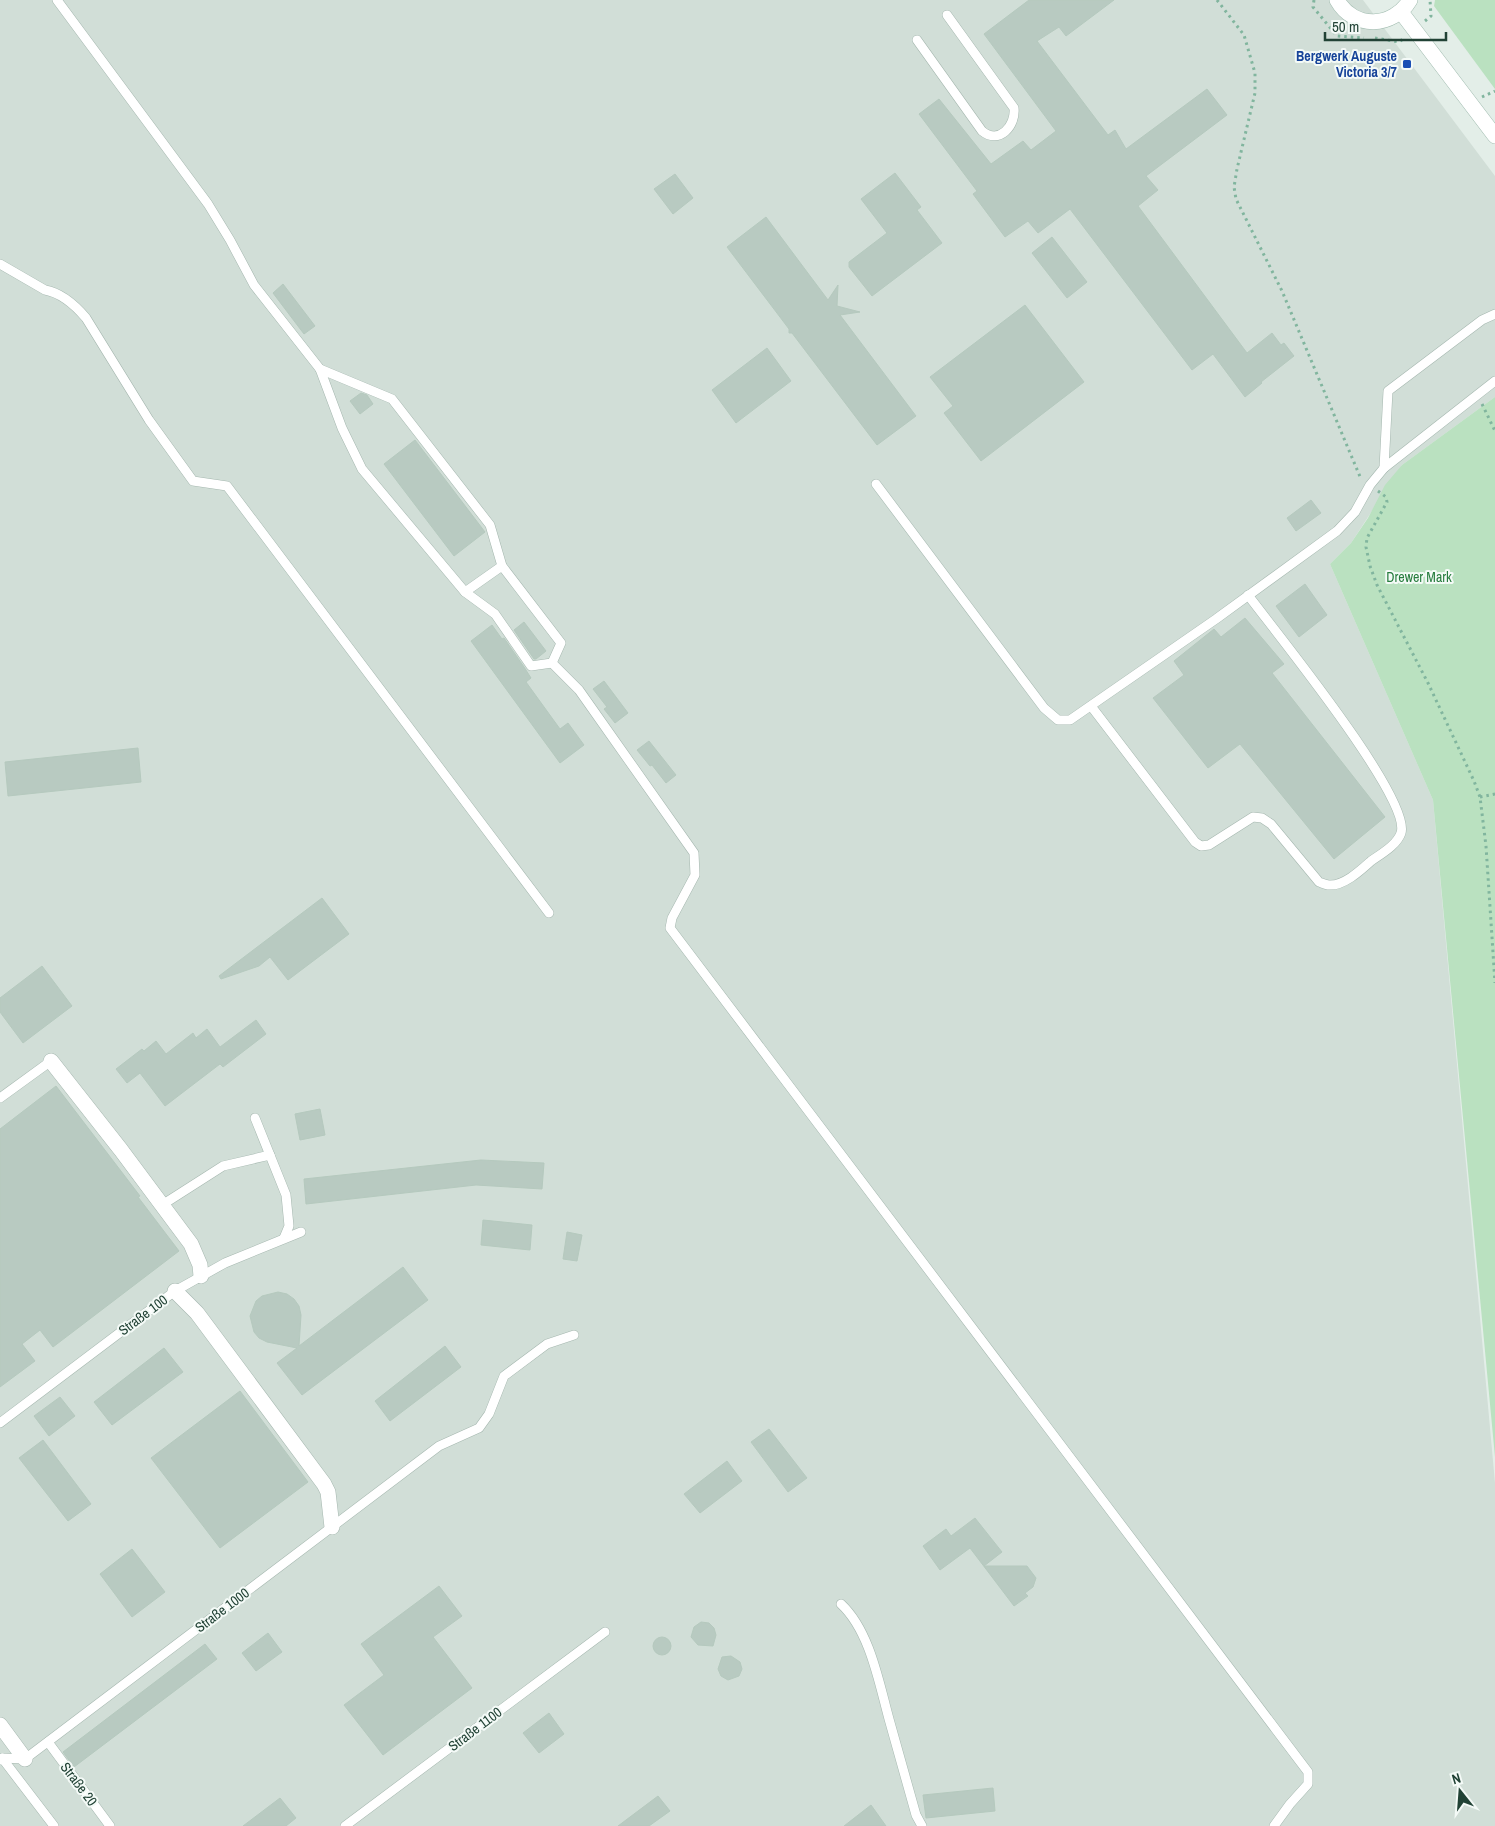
<svg xmlns="http://www.w3.org/2000/svg" width="1495" height="1826" font-family="'Archivo Narrow',sans-serif">
	<style>
		.built { fill: #d1ded7 }
		.green { fill: #bae1c0 }
		.building { fill: #b8cac1; stroke: #b5c9be }
		.lines { fill: none; stroke-linecap: round; stroke-linejoin: round }
		.service-casing { stroke: #a5b7af; stroke-width: 10 }
		.minor-casing { stroke: #a5b7af; stroke-width: 16 }
		.secondary-casing { stroke: #a0bbaf; stroke-width: 16 }
		.path { stroke: #81b59e; stroke-width: 3; stroke-dasharray: 2.5 4; stroke-linecap: butt }
		.service { stroke: #fff; stroke-width: 9 }
		.minor { stroke: #fff; stroke-width: 15 }
		.secondary { stroke: #fff; stroke-width: 15 }
		.transit-dot { fill: #1a4fb4; stroke: #f4faf7; stroke-width: 2 }
		.labels { text-anchor: middle; dominant-baseline: central; stroke-width: 4; stroke-linejoin: round; paint-order: stroke }
		.transit-label { font-size: 14px; font-weight: bold; fill: #164399; stroke: #f4faf7; text-anchor: end }
		.park-label { font-size: 14px; fill: #277d3e; stroke: #f4faf7 }
		.street-label { font-size: 14px; fill: #214235; stroke: #f4faf7 }
	</style>
	<rect width="100%" height="100%" fill="#e3eee8"/>
	<!-- built -->
	<path class="built" d="M 0,0 L 1363,0 L 1495,176 L 1495,397 L 1402,465 L 1351,543 L 1330,564 L 1433,800 L 1495,1483 L 1495,1826 L 0,1826 Z"/>
	<!-- green -->
	<g class="green">
		<path d="M 1435,0 L 1495,0 L 1495,89 L 1434,6 Z"/>
		<path d="M 1495,397 L 1495,1457 L 1433,800 L 1330,564 L 1351,543 L 1368,518 L 1385,485 L 1402,465 Z"/>
	</g>
	<!-- building -->
	<g class="building">
		<path d="M 1029,0 L 1114,0 L 1066,36 L 1059,27 L 1037,41 L 1108,135 L 1115,130 L 1126,149 L 1207,89 L 1227,115 L 1146,176 L 1158,190 L 1138,206 L 1247,353 L 1272,333 L 1281,345 L 1284,343 L 1294,356 L 1261,382 L 1262,383 L 1245,397 L 1213,354 L 1192,370 L 1070,209 L 1038,233 L 1028,221 L 1005,237 L 973,194 L 977,191 L 919,114 L 939,99 L 991,164 L 1023,141 L 1031,150 L 1056,131 L 984,34 Z"/>
		<path d="M 895,173 L 921,207 L 917,210 L 942,243 L 872,296 L 849,267 L 849,262 L 887,233 L 861,199 Z"/>
		<path d="M 675,174 L 693,198 L 673,214 L 654,189 Z"/>
		<path d="M 766,217 L 828,300 L 838,285 L 837,306 L 860,312 L 840,315 L 916,416 L 877,445 L 792,333 L 789,333 L 789,329 L 727,247 Z"/>
		<path d="M 1052,237 L 1087,282 L 1067,298 L 1032,253 Z"/>
		<path d="M 283,284 L 315,326 L 304,334 L 273,293 Z"/>
		<path d="M 1025,305 L 1084,382 L 981,461 L 944,413 L 953,406 L 930,377 Z"/>
		<path d="M 767,348 L 791,381 L 736,423 L 712,390 Z"/>
		<path d="M 361,393 L 367,395 L 373,404 L 360,414 L 350,401 Z"/>
		<path d="M 415,440 L 485,532 L 454,556 L 384,464 Z"/>
		<path d="M 1311,500 L 1321,513 L 1296,531 L 1287,518 Z"/>
		<path d="M 1305,584 L 1327,615 L 1299,637 L 1276,606 Z"/>
		<path d="M 1245,618 L 1284,664 L 1272,673 L 1385,817 L 1334,859 L 1240,744 L 1208,768 L 1153,698 L 1184,675 L 1174,661 L 1214,629 L 1221,637 Z"/>
		<path d="M 524,622 L 546,651 L 536,659 L 534,659 L 514,630 Z"/>
		<path d="M 492,625 L 502,639 L 504,638 L 524,667 L 531,678 L 526,682 L 560,729 L 568,723 L 584,745 L 560,763 L 471,641 Z"/>
		<path d="M 604,681 L 628,713 L 615,723 L 604,709 L 607,707 L 593,689 Z"/>
		<path d="M 649,741 L 676,775 L 666,783 L 652,765 L 650,766 L 637,750 Z"/>
		<path d="M 138,748 L 141,782 L 8,796 L 5,762 Z"/>
		<path d="M 322,898 L 349,934 L 288,980 L 270,957 L 259,966 L 221,979 L 219,976 Z"/>
		<path d="M 42,966 L 72,1006 L 23,1043 L 0,1012 L 0,998 Z"/>
		<path d="M 256,1020 L 266,1034 L 223,1067 L 220,1064 L 165,1106 L 140,1073 L 127,1083 L 116,1069 L 142,1049 L 144,1051 L 156,1041 L 166,1054 L 193,1033 L 196,1038 L 207,1029 L 220,1047 Z"/>
		<path d="M 56,1086 L 140,1196 L 138,1197 L 179,1251 L 53,1347 L 40,1330 L 22,1344 L 35,1361 L 0,1387 L 0,1129 Z"/>
		<path d="M 320,1109 L 325,1135 L 300,1140 L 295,1114 Z"/>
		<path d="M 481,1160 L 544,1163 L 542,1189 L 476,1185 L 306,1204 L 304,1179 Z"/>
		<path d="M 483,1220 L 532,1225 L 530,1250 L 481,1245 Z"/>
		<path d="M 567,1232 L 582,1235 L 577,1261 L 563,1259 Z"/>
		<path d="M 403,1267 L 428,1300 L 302,1395 L 277,1363 L 297,1348 L 267,1342 L 259,1338 L 254,1332 L 250,1316 L 256,1301 L 262,1296 L 278,1292 L 287,1294 L 294,1299 L 299,1306 L 301,1315 L 299,1346 Z"/>
		<path d="M 445,1346 L 461,1367 L 390,1421 L 375,1401 Z"/>
		<path d="M 164,1348 L 183,1372 L 112,1425 L 94,1402 Z"/>
		<path d="M 240,1391 L 308,1482 L 220,1548 L 151,1458 Z"/>
		<path d="M 60,1397 L 75,1416 L 49,1436 L 34,1416 Z"/>
		<path d="M 769,1429 L 807,1478 L 788,1492 L 751,1442 Z"/>
		<path d="M 43,1440 L 91,1504 L 68,1521 L 19,1458 Z"/>
		<path d="M 727,1461 L 742,1481 L 700,1513 L 684,1494 Z"/>
		<path d="M 975,1518 L 1002,1552 L 984,1566 L 1027,1566 L 1036,1578 L 1033,1587 L 1025,1593 L 1028,1596 L 1014,1606 L 970,1548 L 940,1570 L 923,1546 L 946,1529 L 951,1536 Z"/>
		<path d="M 132,1549 L 165,1592 L 132,1617 L 100,1574 Z"/>
		<path d="M 439,1586 L 462,1616 L 433,1637 L 472,1688 L 383,1755 L 344,1705 L 384,1675 L 361,1644 Z"/>
		<path d="M 701,1622 L 709,1623 L 714,1628 L 716,1635 L 713,1646 L 698,1645 L 691,1637 L 694,1627 Z"/>
		<path d="M 268,1633 L 282,1652 L 256,1671 L 242,1653 Z"/>
		<circle cx="662" cy="1646" r="9"/>
		<path d="M 205,1644 L 217,1659 L 74,1767 L 63,1752 Z"/>
		<path d="M 731,1656 L 740,1662 L 742,1669 L 739,1676 L 728,1680 L 721,1676 L 718,1669 L 722,1657 Z"/>
		<path d="M 549,1713 L 564,1734 L 539,1753 L 523,1733 Z"/>
		<path d="M 993,1788 L 995,1811 L 926,1818 L 923,1795 Z"/>
		<path d="M 658,1796 L 670,1811 L 649,1826 L 618,1826 Z"/>
		<path d="M 280,1798 L 296,1818 L 286,1826 L 243,1826 Z"/>
		<path d="M 871,1805 L 886,1826 L 844,1826 Z"/>
	</g>
	<g class="lines">
		<defs>
			<g id="service">
				<path d="M 57,0 L 208,204 L 230,240 L 254,285 L 320,369 L 342,428 L 362,469 L 465,592 L 495,614 L 531,666 L 552,663"/>
				<path d="M 917,40 L 982,131 C 999,145 1016,126 1014,108 L 947,15"/>
				<path d="M 0,264 L 45,290 C 62,293 75,305 86,318 L 149,420 L 193,481 L 227,486 L 549,913"/>
				<path d="M 320,369 L 392,399 L 490,525 L 502,566 L 561,643 L 552,663"/>
				<path d="M 1384,468 L 1388,391 L 1482,320 L 1495,314"/>
				<path d="M 876,484 L 1044,708 L 1058,720 L 1070,720 L 1216,619 L 1337,531 L 1355,512 L 1370,485 L 1384,468 L 1495,381"/>
				<path d="M 465,592 L 502,566"/>
				<path d="M 552,663 L 579,690 L 694,853 L 695,875 L 672,918 L 670,928 L 1308,1772 L 1308,1784 L 1290,1804 L 1274,1826"/>
				<path d="M 1091,706 L 1195,842 L 1201,846 L 1209,845 L 1253,817 L 1262,818 L 1271,824 L 1319,882 C 1322,883 1326,885 1329,885 C 1344,886 1361,870 1371,861 C 1381,854 1397,845 1401,833 C 1412,799 1274,630 1248,595"/>
				<path d="M 0,1098 L 51,1061"/>
				<path d="M 255,1118 L 286,1195 L 289,1226 L 284,1238"/>
				<path d="M 162,1205 L 223,1166 L 270,1155"/>
				<path d="M 0,1423 L 175,1291 L 225,1263 L 301,1232"/>
				<path d="M 841,1604 C 870,1631 879,1683 889,1719 C 898,1751 907,1783 916,1815 L 922,1826"/>
				<path d="M 48,1742 L 110,1826"/>
				<path d="M 2,1758 L 54,1826"/>
				<path d="M 0,1760 L 2,1758 L 25,1759 L 439,1446 L 479,1428 L 489,1414 L 504,1376 L 547,1344 L 574,1335"/>
				<path d="M 345,1826 L 605,1632"/>
			</g>
			<g id="minor">
				<path d="M 51,1061 L 121,1150 L 191,1244 L 200,1265 L 201,1276"/>
				<path d="M 175,1291 L 197,1313 L 324,1484 L 328,1492 L 332,1527"/>
				<path d="M 0,1725 L 25,1759"/>
			</g>
			<g id="secondary">
				<path d="M 1337,0 C 1354,30 1393,28 1410,0"/>
				<path d="M 1401,12 L 1495,136"/>
			</g>
		</defs>
		<!-- service casing -->
		<use href="#service" class="service-casing"/>
		<!-- minor casing -->
		<use href="#minor" class="minor-casing"/>
		<!-- secondary casing -->
		<use href="#secondary" class="secondary-casing"/>
		<!-- path -->
		<g class="path">
			<path d="M 1217,0 L 1244,35 L 1255,73 L 1255,93 L 1237,169 L 1234,187 L 1236,199 L 1282,291 L 1361,479"/>
			<path d="M 1314,0 L 1313,7 L 1337,36 L 1364,38"/>
			<path d="M 1425,21 L 1431,16 L 1430,0"/>
			<path d="M 1375,38 L 1399,42 L 1403,39"/>
			<path d="M 1482,97 L 1495,91"/>
			<path d="M 1482,404 L 1495,431"/>
			<path d="M 1378,491 L 1386,497 L 1387,502 L 1367,538 L 1366,547 L 1370,566 L 1377,585 L 1428,683 L 1474,781 L 1480,797 L 1486,846 L 1495,983"/>
			<path d="M 1480,797 L 1495,794"/>
		</g>
		<!-- service -->
		<use href="#service" class="service"/>
		<!-- minor -->
		<use href="#minor" class="minor"/>
		<!-- secondary -->
		<use href="#secondary" class="secondary"/>
	</g>
	<!-- markers -->
	<rect class="transit-dot" x="1402" y="59" width="10" height="10" rx="2.5"/>
	<g class="labels">
		<!-- transit labels -->
		<g class="transit-label">
			<text x="1397" y="56">Bergwerk Auguste<tspan x="1397" dy="16">Victoria 3/7</tspan></text>
		</g>
		<!-- park labels -->
		<g class="park-label">
			<text x="1419" y="577">Drewer Mark</text>
		</g>
		<!-- street labels -->
		<g class="street-label">
			<text transform="translate(143 1315) rotate(-37)">Straße 100</text>
			<text transform="translate(222 1610) rotate(-37)">Straße 1000</text>
			<text transform="translate(475 1729) rotate(-37)">Straße 1100</text>
			<text transform="translate(79 1784) rotate(53)">Straße 20</text>
		</g>
	</g>
	<!-- north arrow -->
	<g transform="translate(1460 1791) rotate(343)" stroke="#f4faf7" stroke-width="4" paint-order="stroke">
	<path d="M0-4L9 19L0 12L-9 19Z" fill="#214235"/>
	<text y="-8" font-size="14" font-weight="bold" text-anchor="middle" fill="#214235">N</text>
	</g>
	<!-- scale -->
	<path d="M1325 32v8h121v-8" fill="none" stroke="#214235" stroke-width="2.5"/>
	<text x="1332" y="32" font-size="15" fill="#214235" stroke="#f4faf7" stroke-width="4" paint-order="stroke">50 m</text>
</svg>
